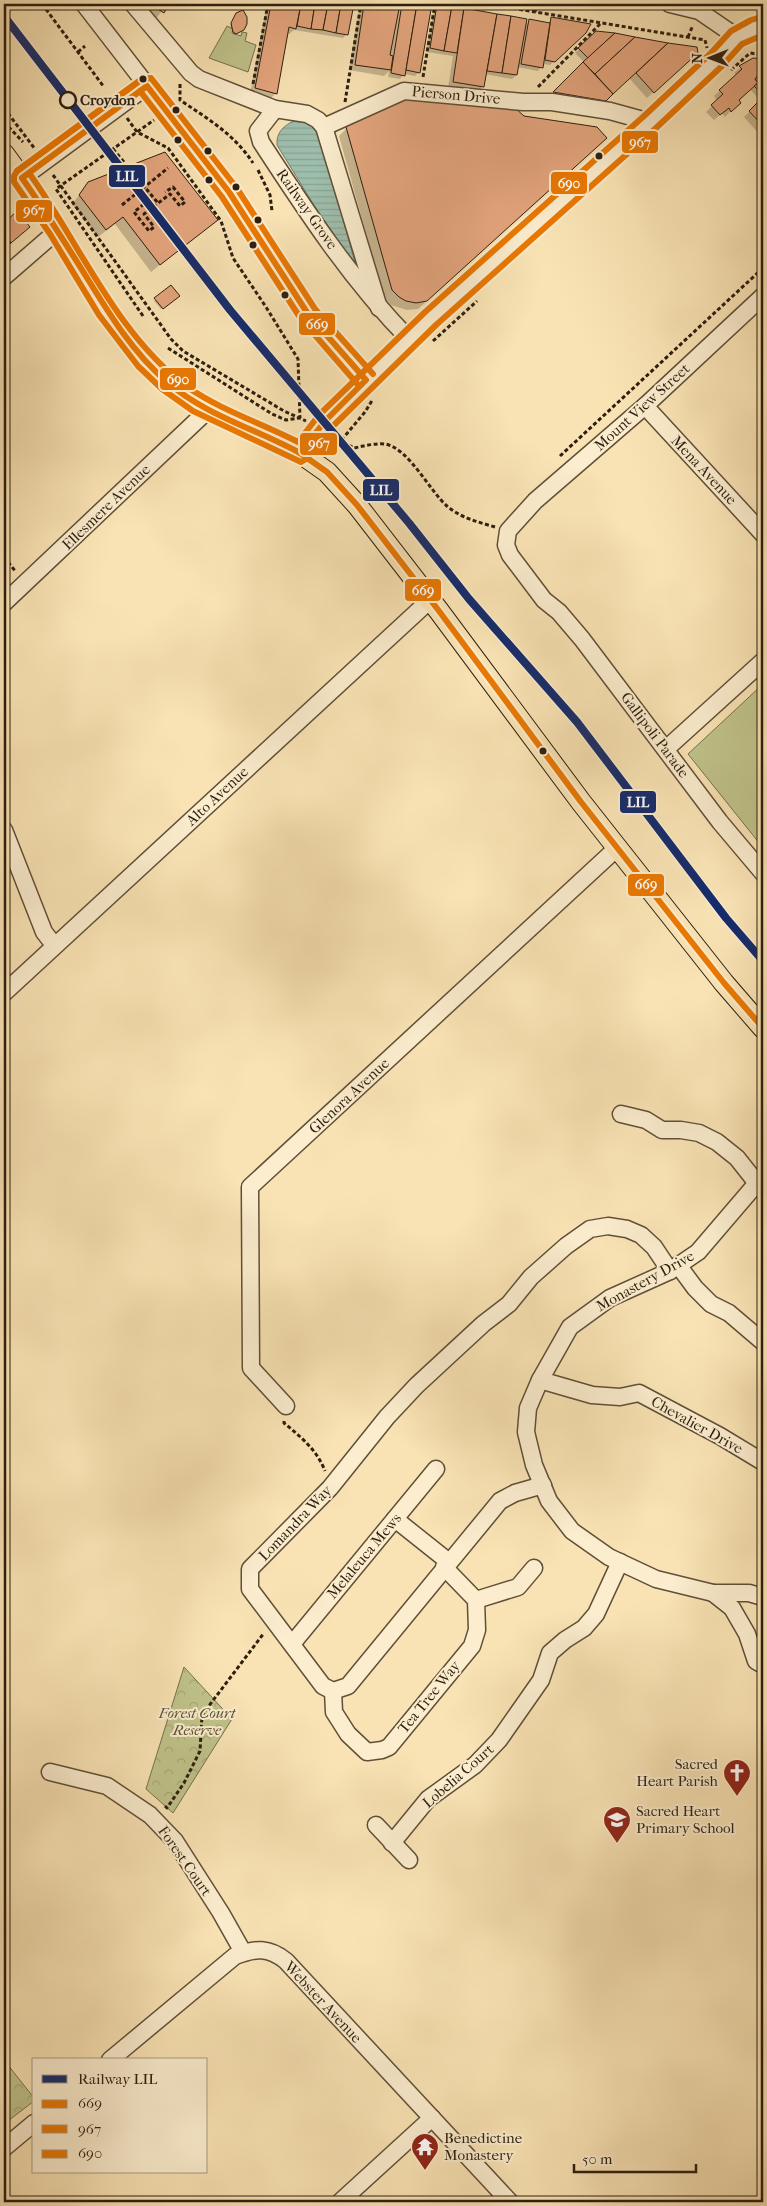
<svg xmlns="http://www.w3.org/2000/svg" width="767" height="2206" font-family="'IM FELL French Canon',serif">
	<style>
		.grass { fill: #c0c38b; stroke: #76704d }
		.forest { fill: url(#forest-crowns); stroke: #76704d }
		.water { fill: url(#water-rules); stroke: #717e6d }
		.shadow { fill: #0003 }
		.building { fill: #e4a57d; stroke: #2d1e0f }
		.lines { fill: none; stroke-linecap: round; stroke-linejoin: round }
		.minor-casing { stroke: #604f38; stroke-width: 19 }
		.major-casing { stroke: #2d1e0f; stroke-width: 22 }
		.path { stroke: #2d1e0f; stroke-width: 3; stroke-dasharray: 4 2.5; stroke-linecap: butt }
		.minor { stroke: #fbedce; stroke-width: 16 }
		.major { stroke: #f9e3b4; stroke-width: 20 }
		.bus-1-casing { stroke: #fbedce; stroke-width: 10 }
		.bus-2-casing { stroke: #fbedce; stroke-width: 10 }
		.bus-3-casing { stroke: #fbedce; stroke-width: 10 }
		.bus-1 { stroke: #ea7802; stroke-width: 6 }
		.bus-2 { stroke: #ea7802; stroke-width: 6 }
		.bus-3 { stroke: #ea7802; stroke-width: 6 }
		.rail-1-casing { stroke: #fbedce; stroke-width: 11 }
		.rail-1 { stroke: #152c6b; stroke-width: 8 }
		.bus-dot { fill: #2d1e0f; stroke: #fbedce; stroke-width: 2 }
		.stop-dot { fill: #fbedce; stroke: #2d1e0f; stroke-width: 2.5 }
		.labels { text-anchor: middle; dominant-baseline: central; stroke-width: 4; stroke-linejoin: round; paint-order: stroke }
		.street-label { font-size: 15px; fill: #2d1e0f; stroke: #fbedce }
		.stop-label { font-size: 15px; font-weight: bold; fill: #2d1e0f; stroke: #fbedce; text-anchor: start }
		.park-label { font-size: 15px; font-style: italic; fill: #595034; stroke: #fbedce }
		.poi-label { font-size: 15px; fill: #2d1e0f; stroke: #fbedce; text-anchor: start }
		.line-badge { stroke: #fbedce; stroke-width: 2 }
		.badge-label { font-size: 14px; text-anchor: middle; font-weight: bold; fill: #fff }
	</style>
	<defs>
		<pattern id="forest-crowns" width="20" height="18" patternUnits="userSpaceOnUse" patternTransform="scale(1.25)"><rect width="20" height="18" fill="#c0c38b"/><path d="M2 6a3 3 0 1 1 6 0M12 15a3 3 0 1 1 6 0" fill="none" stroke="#a5a777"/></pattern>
		<pattern id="water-rules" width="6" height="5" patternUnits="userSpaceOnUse" patternTransform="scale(1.25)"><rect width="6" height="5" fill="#9ebeac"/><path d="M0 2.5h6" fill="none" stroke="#88a393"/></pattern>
	</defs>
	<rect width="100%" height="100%" fill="#f9e3b4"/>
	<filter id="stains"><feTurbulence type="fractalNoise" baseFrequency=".004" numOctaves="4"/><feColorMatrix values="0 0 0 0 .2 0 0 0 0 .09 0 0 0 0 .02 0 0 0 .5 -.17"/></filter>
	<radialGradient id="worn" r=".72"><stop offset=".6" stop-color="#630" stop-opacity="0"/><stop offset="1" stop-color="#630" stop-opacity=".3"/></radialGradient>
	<!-- grass -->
	<g class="grass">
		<path d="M 227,26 L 233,29 L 232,33 L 241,36 L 242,32 L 247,33 L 245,41 L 256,45 L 248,72 L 209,58 Z"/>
		<path d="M 763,684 L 763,840 L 760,844 L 688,754 Z"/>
	</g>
	<!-- forest -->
	<g class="forest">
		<path d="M 184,1667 L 232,1719 L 173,1813 L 146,1789 Z"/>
		<path d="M 4,2060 L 34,2098 L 34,2101 L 4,2124 Z"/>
	</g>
	<!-- water -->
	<path class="water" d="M 296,120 L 312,124 L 318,130 L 358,273 L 339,246 L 277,145 C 276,132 284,125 296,120 Z"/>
	<!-- shadow -->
	<g class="shadow">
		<path d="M 144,4 L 167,4 L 155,20 L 140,11 Z"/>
		<path d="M 267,4 L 352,4 L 347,34 L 343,38 L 294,30 L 289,34 L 287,34 L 276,93 L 270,99 L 250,94 Z"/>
		<path d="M 360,4 L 430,5 L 419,72 L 415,76 L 404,74 L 400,79 L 388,77 L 389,71 L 384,76 L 349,70 Z"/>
		<path d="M 438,5 L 526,20 L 524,26 L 530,21 L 548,24 L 552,18 L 585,32 L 550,65 L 543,64 L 538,71 L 517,67 L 516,75 L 512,79 L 485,74 L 483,86 L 477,92 L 448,88 L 453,56 L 426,52 L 434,9 Z"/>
		<path d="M 236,14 L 240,32 L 234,35 L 230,25 Z"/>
		<path d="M 597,32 L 635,38 L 696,48 L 692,57 L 647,98 L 629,78 L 601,104 L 551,96 L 585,63 L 575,53 Z"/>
		<path d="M 750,60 L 763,61 L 763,90 L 756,96 L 750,89 L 725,117 L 722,113 L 714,120 L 706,112 L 717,101 L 714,96 L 737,75 L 734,73 Z"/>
		<path d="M 763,99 L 763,132 L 760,135 L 744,117 Z"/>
		<path d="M 524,118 L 597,146 L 418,309 L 407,310 L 391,305 L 384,298 L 339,136 L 347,128 Z"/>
		<path d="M 89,183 L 216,220 L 151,272 L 115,224 L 98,237 L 72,204 Z"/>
		<path d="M 171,287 L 178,295 L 161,309 L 154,301 Z"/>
	</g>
	<!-- building -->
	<g class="building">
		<path d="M 150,4 L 169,4 L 164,13 Z"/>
		<path d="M 271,4 L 301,4 L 296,29 L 289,27 L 277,94 L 255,88 Z"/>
		<path d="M 301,4 L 315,4 L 311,29 L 297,26 Z"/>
		<path d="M 315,4 L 328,4 L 323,30 L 311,29 Z"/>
		<path d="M 328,4 L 341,4 L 336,33 L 323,30 Z"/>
		<path d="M 341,4 L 354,4 L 348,35 L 336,33 Z"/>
		<path d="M 364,4 L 400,4 L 390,55 L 393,56 L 391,70 L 355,65 Z"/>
		<path d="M 402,4 L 417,4 L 405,76 L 391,73 Z"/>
		<path d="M 417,4 L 432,4 L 420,73 L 406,70 Z"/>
		<path d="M 437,4 L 452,6 L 444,51 L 430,48 Z"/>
		<path d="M 452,6 L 464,8 L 457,53 L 444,51 Z"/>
		<path d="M 464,8 L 497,14 L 484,87 L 453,82 Z"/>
		<path d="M 243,10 L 247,17 L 247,24 L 244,30 L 236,34 L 233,32 L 231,23 L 236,13 Z"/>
		<path d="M 497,14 L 511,16 L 502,73 L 487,71 Z"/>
		<path d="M 511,16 L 527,19 L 517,75 L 502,73 Z"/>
		<path d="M 551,17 L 591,24 L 586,33 L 555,62 L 545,60 Z"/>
		<path d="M 529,19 L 550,23 L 543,68 L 521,64 Z"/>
		<path d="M 596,31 L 615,33 L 588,58 L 578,48 Z"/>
		<path d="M 615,33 L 635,37 L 595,74 L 583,62 Z"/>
		<path d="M 635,37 L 668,43 L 613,94 L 595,74 Z"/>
		<path d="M 668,43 L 697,47 L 698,53 L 654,93 L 636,73 Z"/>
		<path d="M 753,58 L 763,59 L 763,70 L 755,79 L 758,83 L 739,100 L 741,103 L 731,112 L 729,108 L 720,115 L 711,105 L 723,94 L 719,90 L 742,69 L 739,66 Z"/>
		<path d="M 583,62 L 613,94 L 606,101 L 553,92 Z"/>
		<path d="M 763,70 L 763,91 L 761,93 L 754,86 L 758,83 L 755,79 Z"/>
		<path d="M 763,97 L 763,126 L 749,111 Z"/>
		<path d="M 404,99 L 515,108 L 524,116 L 597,127 L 607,138 L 427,301 L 416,303 L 406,301 L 399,297 L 392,290 L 346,127 L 352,122 Z"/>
		<path d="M 165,152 L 218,220 L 160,265 L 123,217 L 106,230 L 79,195 L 88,182 Z"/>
		<path d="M 17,211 L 30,227 L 11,243 L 4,233 L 4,223 Z"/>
		<path d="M 4,233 L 11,243 L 4,250 Z"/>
		<path d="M 171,285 L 180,296 L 163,309 L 154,298 Z"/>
	</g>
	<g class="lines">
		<defs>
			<g id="minor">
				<path d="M 84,4 L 229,192 L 252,226 L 269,256 L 308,314 L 366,380"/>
				<path d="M 133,4 L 191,73 L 199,79 L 275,109 L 307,114 L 318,120 L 324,127 L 379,308"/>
				<path d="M 670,4 L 699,11 L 737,37"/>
				<path d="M 275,109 L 258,131 L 261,142 C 306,211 351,280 409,339"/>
				<path d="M 324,127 L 404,91 L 523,102 L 552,102 L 610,111 L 650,122"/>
				<path d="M 22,178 L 147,86"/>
				<path d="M 4,277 L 57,231"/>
				<path d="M 763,296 L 645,406 L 535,501 L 508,531 L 506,545 L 510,555 L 544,600 L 559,612 L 582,639 L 720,822 L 763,873"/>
				<path d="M 645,406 L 763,534"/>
				<path d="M 300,453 L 325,421 L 430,319 L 650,122 L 716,60 L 737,37 L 754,28 L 763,26"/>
				<path d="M 4,603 L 208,410"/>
				<path d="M 666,749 L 763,661"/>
				<path d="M 4,830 L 44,932 L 54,945"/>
				<path d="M 4,993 L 430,600"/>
				<path d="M 621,1114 L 646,1120 L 662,1130 L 681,1130 L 699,1133 L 717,1142 L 737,1158 L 756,1182"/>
				<path d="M 763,1176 L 698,1252 L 670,1271 L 610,1298 L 570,1327 L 540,1380 L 528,1408 L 526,1432 L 534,1465 L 549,1501 L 572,1531 L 609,1557 L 656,1579 L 713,1593 L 749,1593 L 763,1597"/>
				<path d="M 678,1265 L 695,1288 L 711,1304 L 729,1313 L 763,1342"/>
				<path d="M 540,1380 L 592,1395 L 620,1397 L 639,1393 L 720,1436 L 763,1462"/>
				<path d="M 286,1406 L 251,1368 L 250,1187 L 617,848"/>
				<path d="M 543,1485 L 515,1493 L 500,1501 L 348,1686 L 333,1691 L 323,1686 L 250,1589 L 250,1569 L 330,1488 L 387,1417 L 417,1385 L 483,1324 L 509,1304 L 531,1277 L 566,1246 L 590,1229 L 608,1226 L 627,1229 L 641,1235 L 654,1247 L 670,1271"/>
				<path d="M 395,1519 L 449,1562"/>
				<path d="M 713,1593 L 732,1608 L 747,1634 L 756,1661 L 763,1665"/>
				<path d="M 476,1600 L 518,1587 L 534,1568"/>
				<path d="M 292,1644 L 436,1469"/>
				<path d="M 333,1691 L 334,1712 L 348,1734 L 367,1752 L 382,1750 L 389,1747 L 472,1646 L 477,1630 L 476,1600 L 444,1567"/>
				<path d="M 50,1772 L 107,1786 L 150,1815 L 175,1841 L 221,1913 L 243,1952"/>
				<path d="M 376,1825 L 409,1860"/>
				<path d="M 392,1843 L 428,1799 L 475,1765 L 499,1740 L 541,1680 L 550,1653 L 565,1640 L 584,1628 L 596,1614 L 620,1562"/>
				<path d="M 110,2060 L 235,1956 C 255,1948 269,1947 286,1961 L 510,2202"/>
				<path d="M 4,2148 L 34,2123"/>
				<path d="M 340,2202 L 432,2118"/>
			</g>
			<path id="major" d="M 4,154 L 44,209 L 106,309 L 140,355 L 167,382 L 208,410 L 274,439 L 300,453 L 327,472 L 357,505 L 439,611 L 581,802 L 724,983 L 763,1028"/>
		</defs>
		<!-- minor casing -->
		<use href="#minor" class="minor-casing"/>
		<!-- major casing -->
		<use href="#major" class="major-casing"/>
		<!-- path -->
		<g class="path">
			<path d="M 42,4 L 104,87"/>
			<path d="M 487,4 L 705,40 L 707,48"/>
			<path d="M 535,12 L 537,4"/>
			<path d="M 688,37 L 693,25"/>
			<path d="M 78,52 L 85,46"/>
			<path d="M 731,70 L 750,53 L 763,55"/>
			<path d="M 423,77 L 435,4"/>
			<path d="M 180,84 L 180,100 C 208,119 234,134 253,163"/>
			<path d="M 253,84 L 268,4"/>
			<path d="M 538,87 L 601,23"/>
			<path d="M 345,102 L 361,4"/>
			<path d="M 4,108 L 35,149"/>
			<path d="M 127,118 L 137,132 L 168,148 L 221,221 L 233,258 L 266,307 L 298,359 L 300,418"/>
			<path d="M 4,122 L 23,142"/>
			<path d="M 113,149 L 158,203"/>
			<path d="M 258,170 L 270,195 L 272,211"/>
			<path d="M 53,175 L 171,339 L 183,351 L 284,411 L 306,421"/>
			<path d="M 144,204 L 134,212 L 149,231 L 154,227 L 144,214 L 170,194 L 180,206 L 185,202 L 173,187 L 165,192"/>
			<path d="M 122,205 L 168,168"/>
			<path d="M 143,316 L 56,189 L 154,120"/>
			<path d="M 433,341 L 477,301"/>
			<path d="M 168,348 L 272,414 L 286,420 L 299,418"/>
			<path d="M 332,435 L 354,448 C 364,446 375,443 385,444 C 409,448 430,492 448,507 C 462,518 478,522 495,527"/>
			<path d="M 329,455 L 365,412 L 373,399"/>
			<path d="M 560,456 L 763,268"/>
			<path d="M 4,557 L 16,572"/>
			<path d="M 284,1421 L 284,1423 C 301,1437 317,1450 325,1471"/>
			<path d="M 165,1806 L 167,1808 L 184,1783 L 200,1751 L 202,1715 L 264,1633"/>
		</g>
		<!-- minor -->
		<use href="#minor" class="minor"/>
		<!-- major -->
		<use href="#major" class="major"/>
		<defs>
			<g id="bus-1">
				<path d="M 147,86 L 229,192 L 308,314 L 366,380 L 325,421 L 300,453 C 256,429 205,415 167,382 C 132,352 108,312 84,273 C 64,241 44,209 22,178 Z"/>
				<path d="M 300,453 L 327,472 L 357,505 L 439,611 L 581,802 L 724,983 L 763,1028"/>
			</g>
			<g id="bus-2">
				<path d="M 142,79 L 17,171 L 14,176 L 14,182 L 50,234 L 99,315 L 138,366 L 162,389 L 193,411 L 301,462 L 306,459 L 332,427 L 436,325 L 656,128 L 722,66 L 742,44 L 763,35"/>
				<path d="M 140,91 L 222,197 L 301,319 L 359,386"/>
			</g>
			<g id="bus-3">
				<path d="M 17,171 L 142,79 L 151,78 L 236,187 L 315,309 L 373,374"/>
				<path d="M 29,173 C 79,242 116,334 186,386 C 220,410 261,423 298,442 L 319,415 L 424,313 L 644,116 L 710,54 L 731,31 L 751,20 L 761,17"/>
			</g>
		</defs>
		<!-- bus-1 casing -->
		<use href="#bus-1" class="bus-1-casing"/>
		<!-- bus-2 casing -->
		<use href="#bus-2" class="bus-2-casing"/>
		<!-- bus-3 casing -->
		<use href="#bus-3" class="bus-3-casing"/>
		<!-- bus-1 -->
		<use href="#bus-1" class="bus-1"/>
		<!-- bus-2 -->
		<use href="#bus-2" class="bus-2"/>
		<!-- bus-3 -->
		<use href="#bus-3" class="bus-3"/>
		<defs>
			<path id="rail-1" d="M 4,16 L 230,310 L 409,523 L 469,599 L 577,722 L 726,918 L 763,961"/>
		</defs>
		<!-- rail-1 casing -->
		<use href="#rail-1" class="rail-1-casing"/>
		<!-- rail-1 -->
		<use href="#rail-1" class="rail-1"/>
	</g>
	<!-- icons -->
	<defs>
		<symbol id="church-pin" viewBox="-11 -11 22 30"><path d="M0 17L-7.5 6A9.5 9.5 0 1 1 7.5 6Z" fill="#8f2418" stroke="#fbedce"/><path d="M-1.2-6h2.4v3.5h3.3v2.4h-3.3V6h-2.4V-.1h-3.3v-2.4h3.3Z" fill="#fff"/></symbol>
		<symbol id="school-pin" viewBox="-11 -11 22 30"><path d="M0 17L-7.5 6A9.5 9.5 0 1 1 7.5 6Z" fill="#8f2418" stroke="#fbedce"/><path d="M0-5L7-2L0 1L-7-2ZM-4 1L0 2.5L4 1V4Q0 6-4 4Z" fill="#fff"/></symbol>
		<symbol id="temple-pin" viewBox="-11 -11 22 30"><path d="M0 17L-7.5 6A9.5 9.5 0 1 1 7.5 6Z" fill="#8f2418" stroke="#fbedce"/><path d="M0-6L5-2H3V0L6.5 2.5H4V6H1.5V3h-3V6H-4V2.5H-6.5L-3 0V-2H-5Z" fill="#fff"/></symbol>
	</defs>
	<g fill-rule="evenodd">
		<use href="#church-pin" x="721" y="1757" width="32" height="43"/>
		<use href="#school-pin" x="601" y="1804" width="32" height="43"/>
		<use href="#temple-pin" x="409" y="2131" width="32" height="43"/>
	</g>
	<!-- markers -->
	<g class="bus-dot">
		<circle cx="143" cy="79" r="4.5"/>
		<circle cx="176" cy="110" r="4.5"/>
		<circle cx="178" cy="140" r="4.5"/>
		<circle cx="208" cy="151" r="4.5"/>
		<circle cx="599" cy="156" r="4.5"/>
		<circle cx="209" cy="180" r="4.5"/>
		<circle cx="236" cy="187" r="4.5"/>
		<circle cx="258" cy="220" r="4.5"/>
		<circle cx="253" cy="245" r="4.5"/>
		<circle cx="285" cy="295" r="4.5"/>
		<circle cx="543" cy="751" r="4.5"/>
	</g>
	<circle class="stop-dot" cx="68" cy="100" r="8"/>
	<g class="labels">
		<!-- street labels -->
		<g class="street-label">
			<text transform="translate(456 95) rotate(5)">Pierson Drive</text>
			<text transform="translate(307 209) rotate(55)">Railway Grove</text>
			<text transform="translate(642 407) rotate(-42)">Mount View Street</text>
			<text transform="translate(704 470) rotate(47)">Mena Avenue</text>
			<text transform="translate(106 507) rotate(-44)">Ellesmere Avenue</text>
			<text transform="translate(655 735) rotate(53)">Gallipoli Parade</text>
			<text transform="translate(217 796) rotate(-43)">Alto Avenue</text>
			<text transform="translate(349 1096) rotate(-43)">Glenora Avenue</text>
			<text transform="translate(645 1281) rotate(-29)">Monastery Drive</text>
			<text transform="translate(697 1425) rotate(29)">Chevalier Drive</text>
			<text transform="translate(295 1523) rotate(-46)">Lomandra Way</text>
			<text transform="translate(364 1556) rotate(-50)">Melaleuca Mews</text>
			<text transform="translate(429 1697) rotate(-51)">Tea Tree Way</text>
			<text transform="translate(458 1776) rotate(-41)">Lobelia Court</text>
			<text transform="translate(185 1861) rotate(55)">Forest Court</text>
			<text transform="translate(323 2002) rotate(47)">Webster Avenue</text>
		</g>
		<!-- stop labels -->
		<g class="stop-label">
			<text x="80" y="100">Croydon</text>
		</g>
		<!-- park labels -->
		<g class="park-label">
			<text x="197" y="1713">Forest Court<tspan x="197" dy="17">Reserve</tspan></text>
		</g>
		<!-- poi labels -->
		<g class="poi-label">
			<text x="718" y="1764" text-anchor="end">Sacred<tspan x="718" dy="17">Heart Parish</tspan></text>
			<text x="636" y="1811">Sacred Heart<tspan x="636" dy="17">Primary School</tspan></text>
			<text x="444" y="2138">Benedictine<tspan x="444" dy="17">Monastery</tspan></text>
		</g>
	</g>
	<g class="line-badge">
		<rect x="621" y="130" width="38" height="24" rx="5" fill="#ea7802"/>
		<rect x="108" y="164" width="38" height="24" rx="5" fill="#152c6b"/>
		<rect x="550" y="171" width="38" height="24" rx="5" fill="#ea7802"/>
		<rect x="15" y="199" width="38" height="24" rx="5" fill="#ea7802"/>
		<rect x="298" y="312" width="38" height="24" rx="5" fill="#ea7802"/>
		<rect x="159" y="367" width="38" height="24" rx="5" fill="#ea7802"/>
		<rect x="299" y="432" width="39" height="24" rx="5" fill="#ea7802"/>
		<rect x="362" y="478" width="38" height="24" rx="5" fill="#152c6b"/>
		<rect x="404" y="578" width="38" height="24" rx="5" fill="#ea7802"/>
		<rect x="619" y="790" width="38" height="24" rx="5" fill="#152c6b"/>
		<rect x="627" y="873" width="38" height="24" rx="5" fill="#ea7802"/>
	</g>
	<g class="badge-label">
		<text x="640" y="147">967</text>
		<text x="127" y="181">LIL</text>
		<text x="569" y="188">690</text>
		<text x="34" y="215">967</text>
		<text x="317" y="329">669</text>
		<text x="178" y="384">690</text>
		<text x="319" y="448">967</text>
		<text x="381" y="495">LIL</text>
		<text x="423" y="595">669</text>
		<text x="638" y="807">LIL</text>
		<text x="646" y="889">669</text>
	</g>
	<!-- margin -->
	<rect width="767" height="2206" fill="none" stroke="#f9e3b4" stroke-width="20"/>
	<rect x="5" y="5" width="757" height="2196" fill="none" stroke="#2d1e0f" stroke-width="2.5"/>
	<rect x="10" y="10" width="747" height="2186" fill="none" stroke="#2d1e0f"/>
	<!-- legend -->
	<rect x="32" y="2058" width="175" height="115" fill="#fbedce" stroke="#a99a82"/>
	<rect x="42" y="2075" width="25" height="8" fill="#152c6b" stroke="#a99a82"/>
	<text x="78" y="2084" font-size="15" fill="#2d1e0f">Railway LIL</text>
	<rect x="42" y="2100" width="25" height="8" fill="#ea7802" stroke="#a99a82"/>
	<text x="78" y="2108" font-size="15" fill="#2d1e0f">669</text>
	<rect x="42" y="2125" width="25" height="8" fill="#ea7802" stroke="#a99a82"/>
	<text x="78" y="2134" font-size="15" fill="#2d1e0f">967</text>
	<rect x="42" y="2150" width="25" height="8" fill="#ea7802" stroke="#a99a82"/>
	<text x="78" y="2158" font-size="15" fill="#2d1e0f">690</text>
	<!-- north arrow -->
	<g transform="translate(710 58) rotate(269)" stroke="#fbedce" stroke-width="4" paint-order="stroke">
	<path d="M0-4L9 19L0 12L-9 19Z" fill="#2d1e0f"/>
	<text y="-8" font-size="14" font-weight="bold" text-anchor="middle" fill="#2d1e0f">N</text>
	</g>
	<!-- scale -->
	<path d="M574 2164v8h122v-8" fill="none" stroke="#2d1e0f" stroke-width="2.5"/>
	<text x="582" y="2164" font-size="15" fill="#2d1e0f" stroke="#fbedce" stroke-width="4" paint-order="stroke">50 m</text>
	<rect width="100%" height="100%" filter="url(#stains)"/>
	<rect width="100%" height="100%" fill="url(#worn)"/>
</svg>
